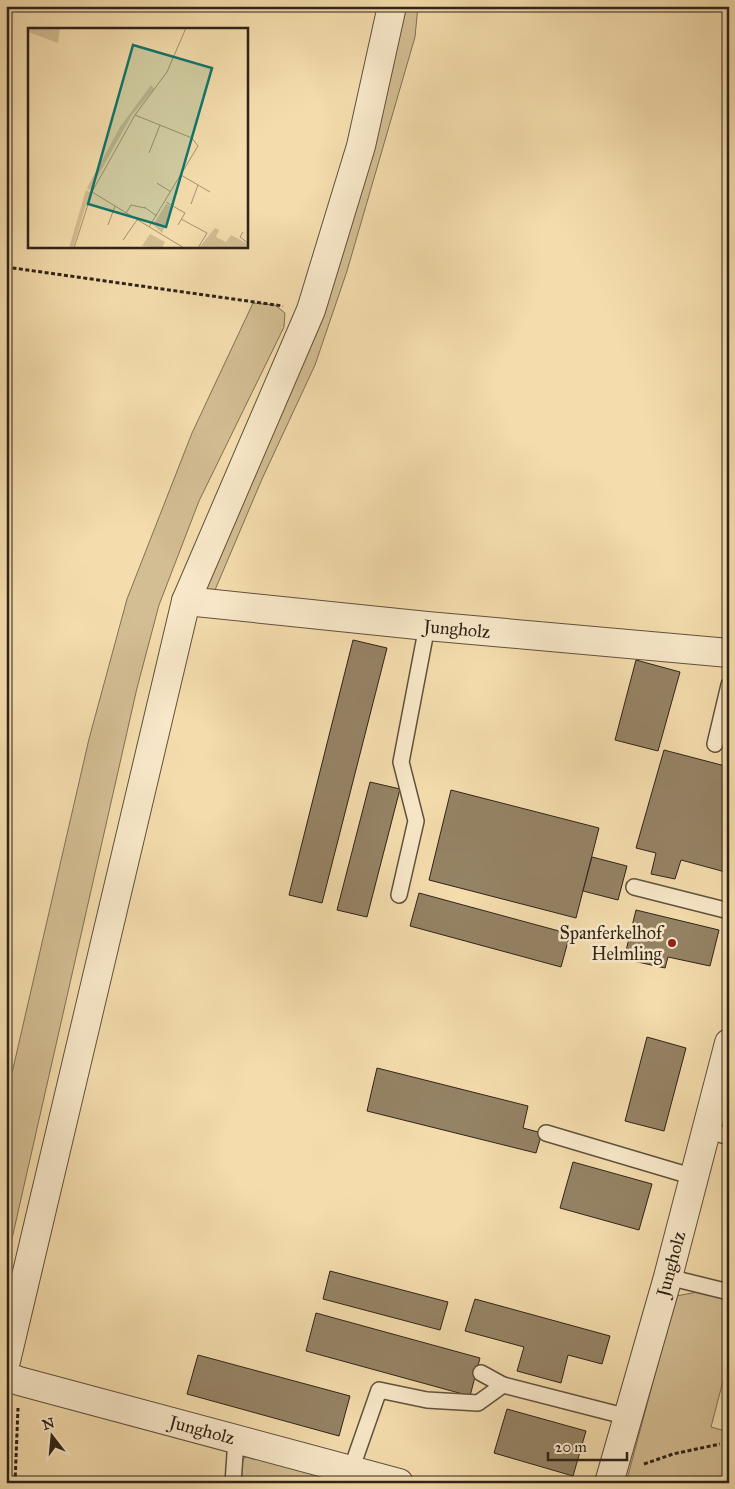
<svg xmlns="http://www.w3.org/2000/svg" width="735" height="1489" font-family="'IM FELL Great Primer',serif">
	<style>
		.green { fill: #d3bd93; stroke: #817056 }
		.building { fill: #958365; stroke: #2f2318 }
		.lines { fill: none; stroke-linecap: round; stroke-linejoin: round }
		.service-casing { stroke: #60513d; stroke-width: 18 }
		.minor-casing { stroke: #60513d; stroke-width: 30 }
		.tertiary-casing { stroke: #60513d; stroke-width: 30 }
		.path { stroke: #2f2318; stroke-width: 3; stroke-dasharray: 4 2.5; stroke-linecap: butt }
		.service { stroke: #f8e8c9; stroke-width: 15 }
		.minor { stroke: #f8e8c9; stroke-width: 28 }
		.tertiary { stroke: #f8e8c9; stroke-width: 28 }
		.poi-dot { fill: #8f2418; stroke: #f8e8c9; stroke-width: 2 }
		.labels { text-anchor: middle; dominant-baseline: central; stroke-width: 5; stroke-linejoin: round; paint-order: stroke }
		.street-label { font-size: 18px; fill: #2f2318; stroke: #f8e8c9 }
		.poi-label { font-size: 18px; fill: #2f2318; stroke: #f8e8c9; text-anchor: end }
		.inset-road { fill: none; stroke: #a59271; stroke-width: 1 }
		.view { fill: #0f766e; fill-opacity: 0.15; stroke: #0f766e; stroke-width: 2.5 }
		.inset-edge { fill: none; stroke: #2f2318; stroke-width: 2.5 }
	</style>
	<rect width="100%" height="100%" fill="#f4dcac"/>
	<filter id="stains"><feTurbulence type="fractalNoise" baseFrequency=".004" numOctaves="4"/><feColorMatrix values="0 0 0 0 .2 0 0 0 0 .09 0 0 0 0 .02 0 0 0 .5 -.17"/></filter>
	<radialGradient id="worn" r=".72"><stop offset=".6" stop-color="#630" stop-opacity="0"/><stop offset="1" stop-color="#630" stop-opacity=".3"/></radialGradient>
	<!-- green -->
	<g class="green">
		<path d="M 400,6 L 418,6 L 415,37 L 347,271 L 315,365 L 262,479 L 215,590 L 208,594 L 200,582 L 285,376 Z"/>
		<path d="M 253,303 L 275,305 L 285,313 L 284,327 L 199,501 L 159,605 L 137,688 L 6,1265 L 6,1099 L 89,739 L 127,599 L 192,433 Z"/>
		<path d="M 698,1292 L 729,1300 L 729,1358 L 711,1427 L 729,1432 L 729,1483 L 626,1483 L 676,1296 Z"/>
		<path d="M 252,1455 L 354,1483 L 238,1483 L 240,1468 L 244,1458 Z"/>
	</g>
	<!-- building -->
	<g class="building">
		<path d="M 353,640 L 387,648 L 322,903 L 289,895 Z"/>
		<path d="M 636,660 L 680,672 L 658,751 L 615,740 Z"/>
		<path d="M 664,750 L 729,767 L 729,873 L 681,860 L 675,879 L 651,874 L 656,853 L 636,848 Z"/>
		<path d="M 370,782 L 400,789 L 367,917 L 337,910 Z"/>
		<path d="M 451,790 L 599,828 L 576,918 L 429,880 Z"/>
		<path d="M 592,857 L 627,866 L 618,900 L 583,891 Z"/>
		<path d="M 419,893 L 570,934 L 561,967 L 410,926 Z"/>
		<path d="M 636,910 L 719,930 L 710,966 L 668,957 L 665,968 L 624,959 Z"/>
		<path d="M 647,1037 L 686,1048 L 664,1131 L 625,1121 Z"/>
		<path d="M 377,1068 L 528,1106 L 523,1128 L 542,1133 L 536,1153 L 367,1111 Z"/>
		<path d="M 573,1162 L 652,1184 L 639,1230 L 560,1208 Z"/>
		<path d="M 330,1271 L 448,1302 L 440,1330 L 323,1299 Z"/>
		<path d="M 475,1299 L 610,1336 L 602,1364 L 568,1355 L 561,1383 L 517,1371 L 524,1347 L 465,1331 Z"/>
		<path d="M 316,1313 L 480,1358 L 470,1396 L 306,1351 Z"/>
		<path d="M 198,1355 L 350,1396 L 339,1436 L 187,1394 Z"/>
		<path d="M 507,1409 L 586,1431 L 573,1476 L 494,1453 Z"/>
	</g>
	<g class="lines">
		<defs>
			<g id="service">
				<path d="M 715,744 L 729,685"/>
				<path d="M 634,887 L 729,911"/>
				<path d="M 399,895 L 416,821 L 401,762 L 427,626"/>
				<path d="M 706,1130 L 729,1137"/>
				<path d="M 546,1133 L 694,1177"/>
				<path d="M 668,1277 L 729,1292"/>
				<path d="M 481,1373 L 503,1385 L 628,1417"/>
				<path d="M 351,1470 L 379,1390 L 427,1400 L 478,1403 L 503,1385"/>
				<path d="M 233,1483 L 236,1439"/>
			</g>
			<g id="minor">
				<path d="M 186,601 L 427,626 L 729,653"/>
				<path d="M 6,1376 L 19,1381 L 399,1483"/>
				<path d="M 609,1483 L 668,1277 L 729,1043"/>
			</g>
			<path id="tertiary" d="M 6,1361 L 186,601 L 311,310 L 361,146 L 392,6"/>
		</defs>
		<!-- service casing -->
		<use href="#service" class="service-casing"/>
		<!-- minor casing -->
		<use href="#minor" class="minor-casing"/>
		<!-- tertiary casing -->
		<use href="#tertiary" class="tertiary-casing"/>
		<!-- path -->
		<g class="path">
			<path d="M 6,267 L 283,306"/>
			<path d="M 644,1464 L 673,1454 L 720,1444"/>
			<path d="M 15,1483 L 18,1408"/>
		</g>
		<!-- service -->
		<use href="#service" class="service"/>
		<!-- minor -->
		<use href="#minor" class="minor"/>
		<!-- tertiary -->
		<use href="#tertiary" class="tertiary"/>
	</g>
	<!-- markers -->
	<circle class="poi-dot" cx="672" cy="943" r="5"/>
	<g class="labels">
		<!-- street labels -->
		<g class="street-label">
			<text transform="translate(457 629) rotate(5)">Jungholz</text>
			<text transform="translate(671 1264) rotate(-75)">Jungholz</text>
			<text transform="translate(202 1430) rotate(15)">Jungholz</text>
		</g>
		<!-- poi labels -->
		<g class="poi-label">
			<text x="662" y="933">Spanferkelhof<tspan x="662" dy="21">Helmling</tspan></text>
		</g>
	</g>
	<!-- overview -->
	<g transform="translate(28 28)">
		<rect width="220" height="220" fill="#f4dcac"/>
		<path d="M 0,0 L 32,0 L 30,15 L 0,4 ZM 123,57 L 126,61 L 104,87 L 62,162 L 59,160 L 92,99 ZM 58,162 L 62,164 L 45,220 L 41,220 ZM 138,176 L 145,179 L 134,205 L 125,197 ZM 187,200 L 191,202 L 188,209 L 198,214 L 203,207 L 220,216 L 220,220 L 171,220 ZM 122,206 L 137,214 L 134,220 L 114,218 Z" fill="#d3bd93"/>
		<path class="inset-road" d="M 107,87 L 164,110 L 170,118 L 121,199M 121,125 L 132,97M 153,147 L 182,164M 129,155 L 143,164M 64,164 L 156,220M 138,174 L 157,185 L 150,197M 163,176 L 170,157M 116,179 L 129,188M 98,185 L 103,177 L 117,180M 153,191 L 179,205 L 170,220M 80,197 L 87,178M 215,204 L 212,209 L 220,215M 95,212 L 109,192M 46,220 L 64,164 L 107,87 L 139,44 L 158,0"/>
		<path class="view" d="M 105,17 L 184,40 L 138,199 L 60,176 Z"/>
		<rect width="220" height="220" class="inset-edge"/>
	</g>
	<!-- margin -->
	<rect width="735" height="1489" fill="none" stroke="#f4dcac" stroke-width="25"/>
	<rect x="8" y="8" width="720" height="1474" fill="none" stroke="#2f2318" stroke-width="2.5"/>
	<rect x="12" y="12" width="710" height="1464" fill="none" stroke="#2f2318"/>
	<!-- north arrow -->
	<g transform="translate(52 1436) rotate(344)" stroke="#f8e8c9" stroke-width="4" paint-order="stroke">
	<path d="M0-4L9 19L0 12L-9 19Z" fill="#2f2318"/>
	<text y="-8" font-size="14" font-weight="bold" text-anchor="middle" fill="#2f2318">N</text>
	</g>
	<!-- scale -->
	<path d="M548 1452v8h79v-8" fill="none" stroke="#2f2318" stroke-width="2.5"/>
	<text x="555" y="1452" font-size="15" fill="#2f2318" stroke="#f8e8c9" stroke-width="4" paint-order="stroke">20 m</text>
	<rect width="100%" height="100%" filter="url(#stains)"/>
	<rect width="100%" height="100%" fill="url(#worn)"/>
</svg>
